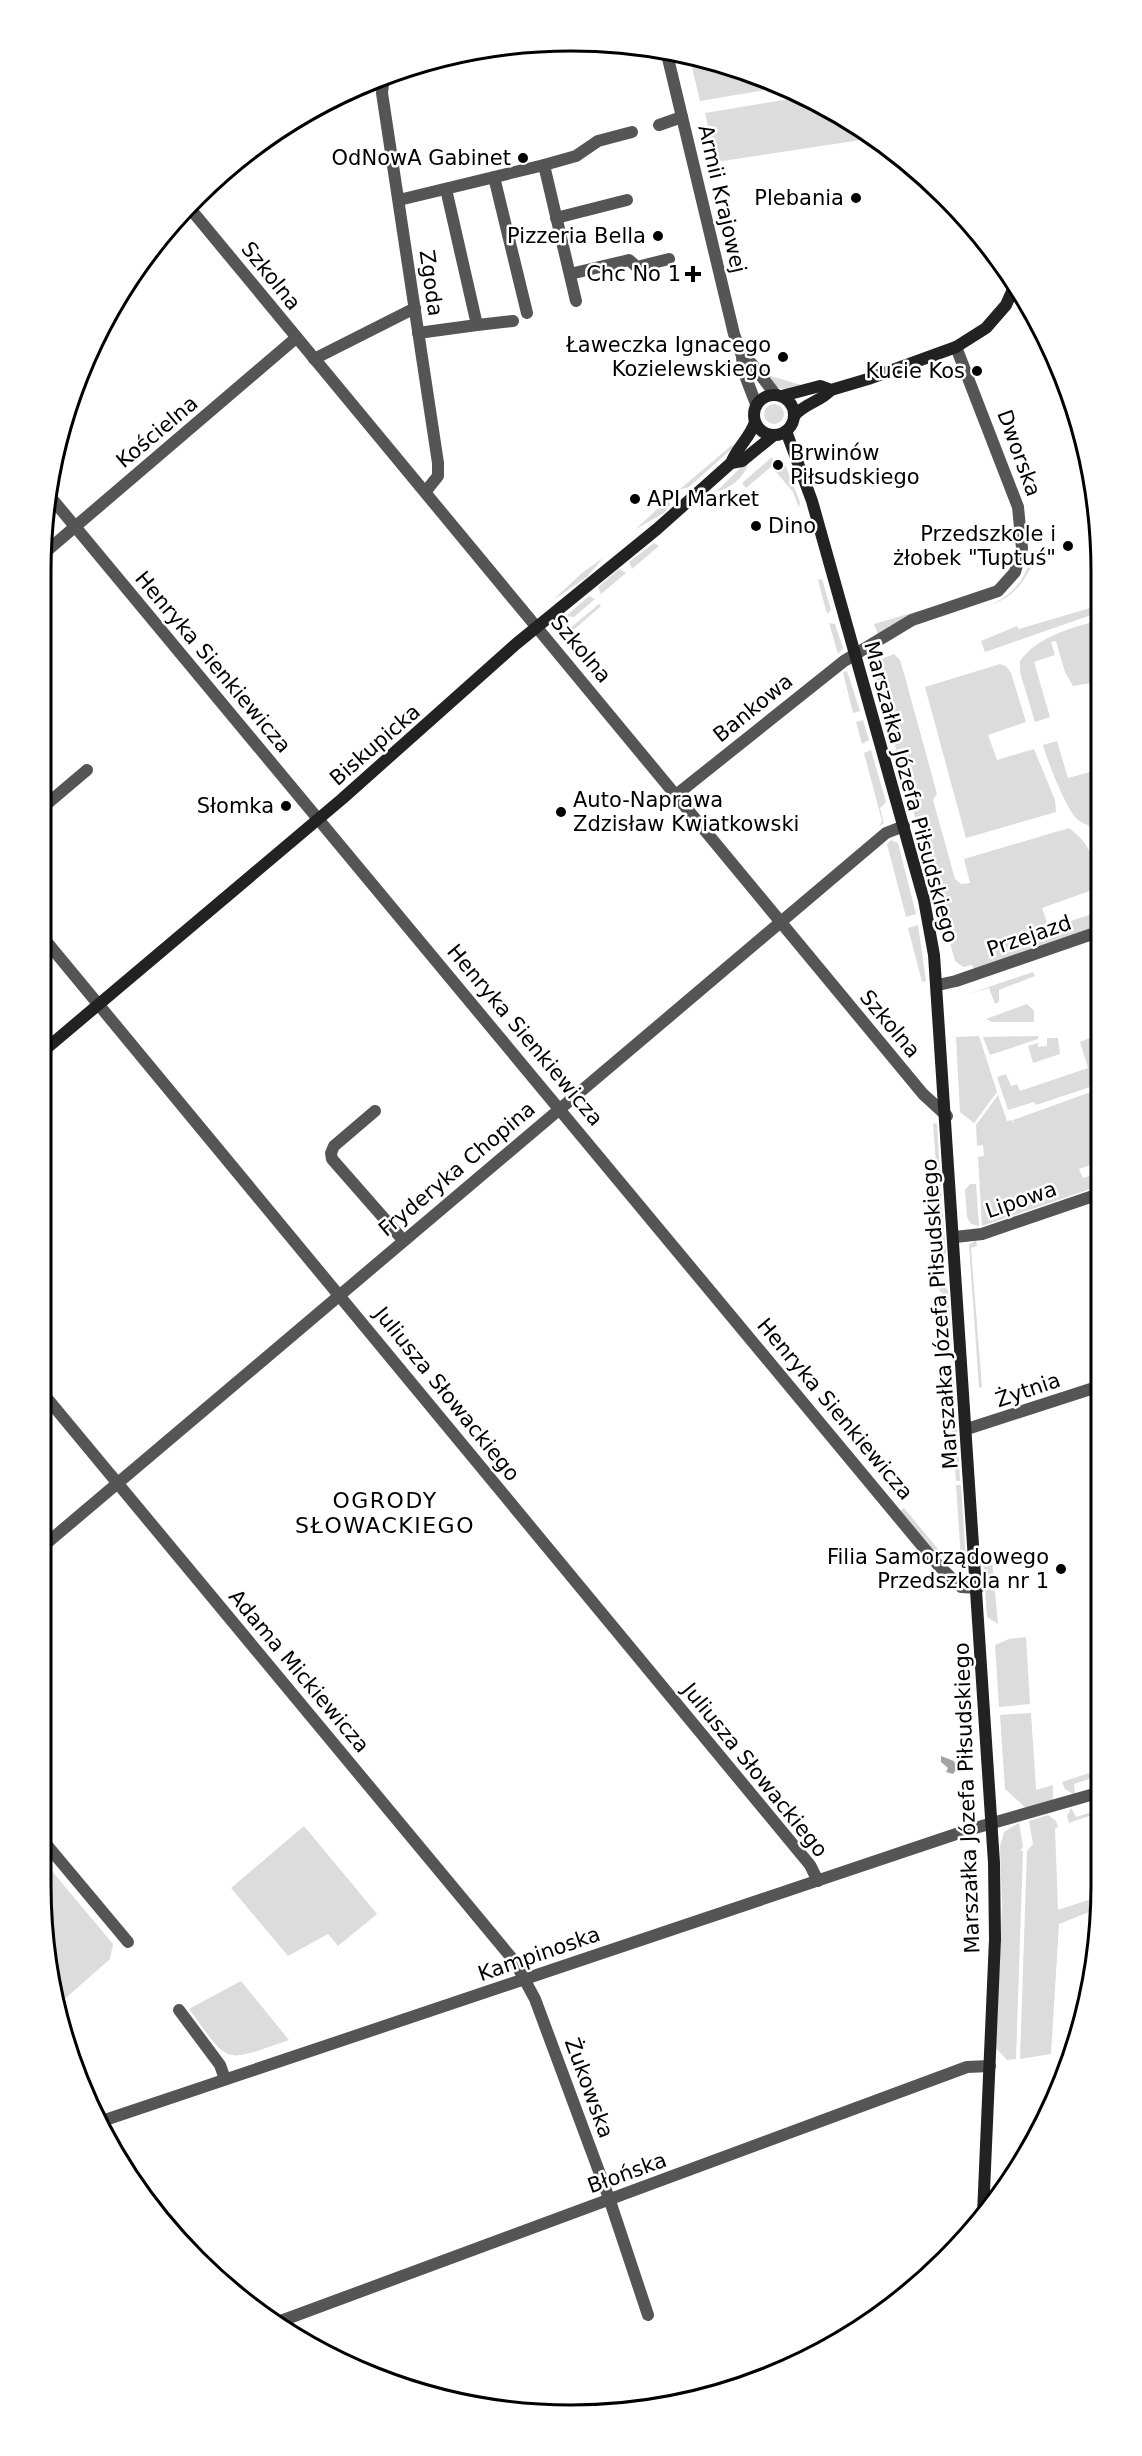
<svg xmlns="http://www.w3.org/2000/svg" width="1142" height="2456" font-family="'DejaVu Sans',sans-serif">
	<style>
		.green { fill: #dcdcdc }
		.water { fill: #a3a3a3 }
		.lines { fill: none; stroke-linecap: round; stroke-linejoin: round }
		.street { stroke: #555; stroke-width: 12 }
		.secondary { stroke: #222; stroke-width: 12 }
		.poi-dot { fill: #000; stroke: #fff; stroke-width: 2 }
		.labels { text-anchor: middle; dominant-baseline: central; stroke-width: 5; stroke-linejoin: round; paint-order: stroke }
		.poi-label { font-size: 21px; fill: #000; stroke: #fff; text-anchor: end }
		.street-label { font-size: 21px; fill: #000; stroke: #fff }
		.neighbourhood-label { font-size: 22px; letter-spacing: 1.5px; fill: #000; stroke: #fff }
		.rim { fill: none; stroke: #000; stroke-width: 3 }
	</style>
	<rect width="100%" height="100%" fill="#fff"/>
	<!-- green -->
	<g class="green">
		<path d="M 689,55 L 763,78 L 765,90 L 700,101 Z"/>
		<path d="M 801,97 L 874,138 L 716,162 L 705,113 Z"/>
		<path d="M 768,376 L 771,376 L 801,385 L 784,390 L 773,385 Z"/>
		<circle cx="774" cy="414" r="10"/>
		<path d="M 732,445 L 735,446 L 689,487 L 679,490 Z"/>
		<path d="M 771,458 L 773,459 L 772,466 L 746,488 L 742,483 Z"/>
		<path d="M 748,460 C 749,473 730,490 717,491 Z"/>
		<path d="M 784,462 L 800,502 L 799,508 L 793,492 L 772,467 L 782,469 Z"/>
		<path d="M 1086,462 L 1097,501 L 1097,513 L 1083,464 Z"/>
		<path d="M 669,498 L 670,505 L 664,513 L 636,529 Z"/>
		<path d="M 654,543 L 659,546 L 632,569 L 629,562 Z"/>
		<path d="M 1040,550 C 1027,575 1018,597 990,605 C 1013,595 1028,578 1031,552 Z"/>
		<path d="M 603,558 L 587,577 L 553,600 L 582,573 Z"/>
		<path d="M 619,569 L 626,573 L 601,594 L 598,587 Z"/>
		<path d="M 822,579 L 831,610 L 827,614 L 818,580 Z"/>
		<path d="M 589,596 L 595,599 L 574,617 L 566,616 Z"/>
		<path d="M 952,601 L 878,635 L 874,624 Z"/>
		<path d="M 599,604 L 601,606 L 562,640 L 563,634 Z"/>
		<path d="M 1097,606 L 1097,613 L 985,652 L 981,641 L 1017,626 L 1019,629 Z"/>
		<path d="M 1097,621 L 1098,682 L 1073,686 L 1065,672 L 1056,641 L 1051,642 L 1055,655 L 1034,662 L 1050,717 L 1035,722 L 1020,672 L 1020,661 C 1037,637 1070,628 1097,621 Z"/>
		<path d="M 829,623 L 835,624 L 843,648 L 838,654 Z"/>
		<path d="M 894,654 L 900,660 L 905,677 L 937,794 L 933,800 L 955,879 L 961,884 L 970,883 L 964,859 L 1069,828 C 1090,843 1098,864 1098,888 L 1042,908 L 1049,928 L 1098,912 L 1098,926 L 974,969 L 972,965 L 963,967 L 955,961 L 872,663 Z"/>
		<path d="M 1000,664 L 1006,666 L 1011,673 L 1026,722 L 988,735 L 997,760 L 1034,749 L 1055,800 L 1056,812 L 966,838 L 925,687 Z"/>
		<path d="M 847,671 L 860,711 L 853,713 L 843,672 Z"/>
		<path d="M 863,720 L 869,740 L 862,744 L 856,722 Z"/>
		<path d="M 1057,741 L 1068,778 L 1094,771 L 1098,764 L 1098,837 C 1092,824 1086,826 1077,819 C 1066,809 1047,760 1043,745 Z"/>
		<path d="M 871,750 L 886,802 L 880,808 L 884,823 L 879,826 L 882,821 L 864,753 Z"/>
		<path d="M 891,840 L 898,843 L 916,914 L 906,917 L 887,844 Z"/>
		<path d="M 918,925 L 926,981 L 922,982 L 908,928 Z"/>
		<path d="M 1033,972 L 1035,976 L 999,990 L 999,1002 L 995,1004 L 989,988 L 965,995 Z"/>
		<path d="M 1027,1004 L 1034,1011 L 1034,1022 L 992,1022 L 986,1019 Z"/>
		<path d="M 1099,1034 L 1099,1084 L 1036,1105 L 1034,1102 L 1008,1110 L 997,1077 L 1006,1074 L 1011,1086 L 1017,1084 L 1020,1091 L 1088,1068 L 1080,1042 Z"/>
		<path d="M 979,1036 L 997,1092 L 974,1123 L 960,1112 L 956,1037 Z"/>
		<path d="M 1038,1036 L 1038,1039 L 990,1055 L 983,1037 Z"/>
		<path d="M 1047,1038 L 1058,1038 L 1060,1054 L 1033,1063 L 1028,1046 L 1038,1043 L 1038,1047 L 1047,1046 Z"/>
		<path d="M 1099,1089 L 1099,1162 L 1079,1169 L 1083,1178 L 1099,1173 L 1099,1186 L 982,1226 L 978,1157 L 984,1156 L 983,1145 L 977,1146 L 976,1125 L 998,1095 L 1007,1121 L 1012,1120 L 1015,1127 L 1013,1120 Z"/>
		<path d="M 933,1123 L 937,1124 L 942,1204 L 939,1205 Z"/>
		<path d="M 970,1184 L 976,1184 L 979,1226 L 971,1224 L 967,1217 L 965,1190 Z"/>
		<path d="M 940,1207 L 942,1207 L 946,1253 L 938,1260 L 942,1252 Z"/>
		<path d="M 976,1240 L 977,1246 L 971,1248 L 982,1387 L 979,1388 L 969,1245 Z"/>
		<path d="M 941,1285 L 948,1290 L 951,1336 L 946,1336 L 944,1296 L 937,1287 Z"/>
		<path d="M 949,1372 L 953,1372 L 956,1409 L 951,1409 Z"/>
		<path d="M 951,1412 L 956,1412 L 960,1481 L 956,1481 Z"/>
		<path d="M 956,1485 L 961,1485 L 966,1562 L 962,1568 L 956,1562 L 947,1561 L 942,1556 L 939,1558 L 900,1511 L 904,1508 L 948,1561 L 961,1560 Z"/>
		<path d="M 992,1560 L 998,1624 L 987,1617 L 983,1561 Z"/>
		<path d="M 1026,1637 L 1030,1704 L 999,1707 L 995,1645 L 1009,1639 Z"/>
		<path d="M 1031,1713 L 1036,1790 L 1053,1785 L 1053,1800 L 1027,1809 L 1005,1789 L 1000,1715 Z"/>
		<path d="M 1101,1769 L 1101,1775 L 1074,1784 L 1075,1795 L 1065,1789 L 1062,1782 Z"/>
		<path d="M 1098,1799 L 1101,1799 L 1101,1812 L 1069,1823 L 1067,1816 L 1071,1808 L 1076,1817 L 1101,1809 Z"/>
		<path d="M 1048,1815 L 1056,1821 L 1058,1827 L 1055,1828 L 1058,1910 L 1100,1896 L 1099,1908 L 1059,1924 L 1051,2054 L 1020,2059 L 1027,1851 L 1033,1844 L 1029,1821 Z"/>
		<path d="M 1019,1823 L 1023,1846 L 1021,1851 L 1023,1851 L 1016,2059 L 1007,2060 L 996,2048 L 1002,1907 L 1000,1846 L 1004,1832 Z"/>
		<path d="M 304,1826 L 377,1914 L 338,1946 L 328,1934 L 288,1956 L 231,1888 Z"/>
		<path d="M 41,1858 L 113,1944 L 110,1959 L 60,2003 L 41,1885 Z"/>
		<path d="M 241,1981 L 289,2040 C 222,2063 231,2066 189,2009 Z"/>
	</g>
	<!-- water -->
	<path class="water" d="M 941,1756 L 954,1761 L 957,1769 L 953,1774 L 946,1772 L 948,1768 L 941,1762 Z"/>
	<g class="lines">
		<!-- street -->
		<g class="street">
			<path d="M 666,50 L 734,334 L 742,356 L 743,370 L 756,404"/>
			<path d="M 384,76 L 382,93 L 438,463 L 438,476 L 426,491"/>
			<path d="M 659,125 L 682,117"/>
			<path d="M 544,165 L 576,301"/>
			<path d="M 494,177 L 527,313"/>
			<path d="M 399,200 L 544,165 L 576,156 L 598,141 L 632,132"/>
			<path d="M 188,206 L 923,1094 L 947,1116"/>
			<path d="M 556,218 L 627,200"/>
			<path d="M 570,274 L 629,260 L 637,267 L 669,259"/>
			<path d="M 477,325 L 513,321"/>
			<path d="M 418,333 L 477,325 L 446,189"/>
			<path d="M 742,356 L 752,364 L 775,394"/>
			<path d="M 314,359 L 415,308"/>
			<path d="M 48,494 L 938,1565 L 961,1587 L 978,1588"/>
			<path d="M 42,555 L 296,338"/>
			<path d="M 676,795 L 844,661 L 912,620 L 998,591 L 1015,572 L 1022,548 L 1018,507 L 956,347"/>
			<path d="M 41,809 L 87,770"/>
			<path d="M 41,935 L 810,1865 L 818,1881"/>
			<path d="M 938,985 L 956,981 L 1098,932"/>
			<path d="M 375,1111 L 334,1146 L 331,1153 L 332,1159 L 403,1240"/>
			<path d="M 955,1237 L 982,1234 L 1099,1194"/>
			<path d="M 41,1391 L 515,1962 L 535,1999 L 610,2201 L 648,2315"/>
			<path d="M 967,1429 L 1100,1386"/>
			<path d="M 41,1548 L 886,833 L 904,826"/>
			<path d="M 41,1838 L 128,1942"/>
			<path d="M 179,2010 L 220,2065 L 225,2079"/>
			<path d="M 99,2122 L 968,1830 L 1101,1792"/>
			<path d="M 278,2322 L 967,2067 L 990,2066"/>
		</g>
		<!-- secondary -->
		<g class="secondary">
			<circle cx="774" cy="415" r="20"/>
			<path d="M 782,396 L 820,386 L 831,390 L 868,379 L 956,347 L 986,328 L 1006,305 L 1014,287"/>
			<path d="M 794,416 C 805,403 820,402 831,390"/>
			<path d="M 786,431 L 812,501 L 924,900 L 934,955 L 994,1863 L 995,1939 L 983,2214"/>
			<path d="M 731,463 L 742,461 L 774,435"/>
			<path d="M 41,1053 L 342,799 L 516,644 L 657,529 L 731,463 C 737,447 750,438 755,422"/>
		</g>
	</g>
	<!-- markers -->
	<g class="poi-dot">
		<circle cx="523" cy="158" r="6"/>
		<circle cx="856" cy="198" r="6"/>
		<circle cx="658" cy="236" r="6"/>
		<path d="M690 265h6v6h6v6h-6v6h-6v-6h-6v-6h6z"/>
		<circle cx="783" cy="357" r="6"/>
		<circle cx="977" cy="371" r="6"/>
		<circle cx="778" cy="465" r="6"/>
		<circle cx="635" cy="499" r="6"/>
		<circle cx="756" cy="526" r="6"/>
		<circle cx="1068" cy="546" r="6"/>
		<circle cx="286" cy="806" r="6"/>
		<circle cx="561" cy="812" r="6"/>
		<circle cx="1061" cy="1569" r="6"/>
	</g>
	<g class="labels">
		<!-- poi labels -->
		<g class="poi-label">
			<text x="511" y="158">OdNowA Gabinet</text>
			<text x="844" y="198">Plebania</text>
			<text x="646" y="236">Pizzeria Bella</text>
			<text x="681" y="274">Chc No 1</text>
			<text x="771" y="345">Ławeczka Ignacego<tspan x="771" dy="24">Kozielewskiego</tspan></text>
			<text x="965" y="371">Kucie Kos</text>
			<text x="790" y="453" text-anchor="start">Brwinów<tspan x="790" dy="24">Piłsudskiego</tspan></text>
			<text x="647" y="499" text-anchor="start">API Market</text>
			<text x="768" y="526" text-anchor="start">Dino</text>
			<text x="1056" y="534">Przedszkole i<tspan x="1056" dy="24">żłobek "Tuptuś"</tspan></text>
			<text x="573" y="800" text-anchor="start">Auto-Naprawa<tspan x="573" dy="24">Zdzisław Kwiatkowski</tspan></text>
			<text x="274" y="806">Słomka</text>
			<text x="1049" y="1557">Filia Samorządowego<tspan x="1049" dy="24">Przedszkola nr 1</tspan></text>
		</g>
		<!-- street labels -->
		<g class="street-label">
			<text transform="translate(722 199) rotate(77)">Armii Krajowej</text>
			<text transform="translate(271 276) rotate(51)">Szkolna</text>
			<text transform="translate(431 283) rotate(82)">Zgoda</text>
			<text transform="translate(157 432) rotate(-40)">Kościelna</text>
			<text transform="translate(1019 453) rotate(70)">Dworska</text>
			<text transform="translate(581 649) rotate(50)">Szkolna</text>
			<text transform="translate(213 662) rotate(50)">Henryka Sienkiewicza</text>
			<text transform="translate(753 708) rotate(-39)">Bankowa</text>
			<text transform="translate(375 745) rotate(-41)">Biskupicka</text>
			<text transform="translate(911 792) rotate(75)">Marszałka Józefa Piłsudskiego</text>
			<text transform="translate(1029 936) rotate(-19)">Przejazd</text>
			<text transform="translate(890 1024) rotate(50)">Szkolna</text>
			<text transform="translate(525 1035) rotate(50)">Henryka Sienkiewicza</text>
			<text transform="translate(457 1169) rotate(-40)">Fryderyka Chopina</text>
			<text transform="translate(1021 1200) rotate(-19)">Lipowa</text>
			<text transform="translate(940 1314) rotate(-94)">Marszałka Józefa Piłsudskiego</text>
			<text transform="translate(1028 1390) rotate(-19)">Żytnia</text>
			<text transform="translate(447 1394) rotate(51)">Juliusza Słowackiego</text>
			<text transform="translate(835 1409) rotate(50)">Henryka Sienkiewicza</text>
			<text transform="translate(299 1671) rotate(50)">Adama Mickiewicza</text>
			<text transform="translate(755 1770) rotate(51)">Juliusza Słowackiego</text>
			<text transform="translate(967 1798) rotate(-92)">Marszałka Józefa Piłsudskiego</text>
			<text transform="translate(539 1954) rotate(-19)">Kampinoska</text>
			<text transform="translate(589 2088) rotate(70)">Żukowska</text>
			<text transform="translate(627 2173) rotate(-20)">Błońska</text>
		</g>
		<!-- neighbourhood labels -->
		<g class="neighbourhood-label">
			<text x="385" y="1500">OGRODY<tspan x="385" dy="25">SŁOWACKIEGO</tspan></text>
		</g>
	</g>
	<!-- crop -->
	<path d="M0 0H1142V2456H0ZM571 51H571A520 520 0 0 1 1091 571V1885A520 520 0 0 1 571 2405H571A520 520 0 0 1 51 1885V571A520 520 0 0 1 571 51Z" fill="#fff" fill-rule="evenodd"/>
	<path class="rim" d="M571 51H571A520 520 0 0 1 1091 571V1885A520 520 0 0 1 571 2405H571A520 520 0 0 1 51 1885V571A520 520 0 0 1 571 51Z"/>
</svg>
